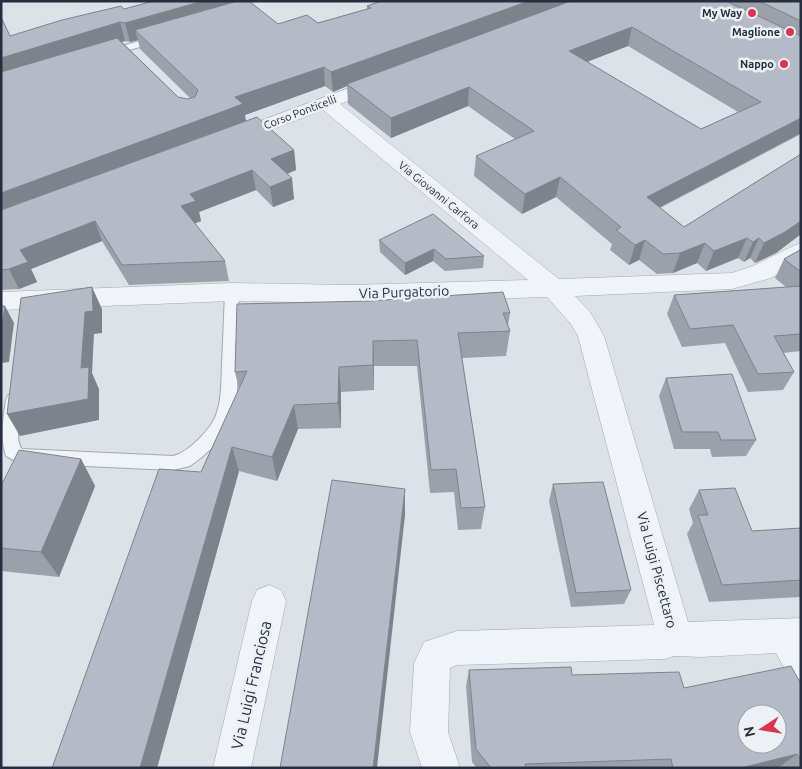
<svg xmlns="http://www.w3.org/2000/svg" width="802" height="769" font-family="Ubuntu,sans-serif">
	<style>
		.lines { fill: none; stroke-linecap: round; stroke-linejoin: round }
		.service-casing { stroke: #a2a9b3; stroke-width: 2 }
		.minor-casing { stroke: #a2a9b3; stroke-width: 1 }
		.service { fill: #f0f3f7; fill-rule: evenodd }
		.minor { fill: #f0f3f7; fill-rule: evenodd }
		.wall { fill: #9ba1aa; fill-rule: evenodd }
		.shaded-wall { fill: #7e838b }
		.building { fill: #b4bbc6; stroke: #7e838b; fill-rule: evenodd }
		.poi-dot { fill: #db354f; stroke: #edf1f6; stroke-width: 2 }
		.labels { text-anchor: middle; dominant-baseline: central; stroke-width: 5; stroke-linejoin: round; paint-order: stroke }
		.far-poi-label { font-size: 11px; font-weight: bold; fill: #252f41; stroke: #edf1f6; text-anchor: end }
		.far-street-label { font-size: 11px; fill: #252f41; stroke: #edf1f6 }
		.street-label { font-size: 14px; fill: #252f41; stroke: #edf1f6 }
		.near-street-label { font-size: 16px; fill: #252f41; stroke: #edf1f6 }
	</style>
	<rect width="100%" height="100%" fill="#dde2e9"/>
	<g class="lines">
		<defs>
			<g id="service">
				<path d="M 160,35 L 165,38 L 164,40 L 126,51 L 121,48 L 122,46 Z"/>
				<path d="M 232,287 L 237,288 L 239,292 L 237,397 L 232,418 L 214,446 L 202,457 L 190,466 L 173,470 L 19,463 L 6,456 C 0,439 3,418 6,400 L 8,395 L 14,394 L 20,395 L 22,400 C 21,412 14,441 22,449 L 173,456 C 188,453 211,429 216,415 C 222,399 221,382 222,365 C 223,341 224,316 225,292 L 227,288 Z"/>
			</g>
			<g id="minor">
				<path d="M 384,75 L 391,77 L 393,81 L 391,85 L 340,104 L 559,279 L 732,273 L 753,266 L 793,246 L 801,243 L 801,261 L 771,278 L 732,289 L 575,296 L 590,312 L 604,336 L 688,622 L 801,618 L 801,680 L 788,675 L 776,653 L 701,657 L 674,656 L 665,659 L 457,665 L 450,668 L 448,732 L 460,768 L 422,768 L 410,732 L 414,663 L 424,642 L 457,631 L 654,625 L 578,336 L 571,324 L 547,297 L 350,303 L 232,301 L 1,310 L 1,292 L 232,283 L 350,285 L 528,280 L 323,110 L 239,142 L 232,144 L 225,142 L 222,138 L 225,134 Z"/>
				<path d="M 269,585 L 281,590 L 286,601 L 251,768 L 213,768 L 252,601 L 257,590 Z"/>
			</g>
		</defs>
		<!-- service casing -->
		<use href="#service" class="service-casing"/>
		<!-- minor casing -->
		<use href="#minor" class="minor-casing"/>
		<!-- service -->
		<use href="#service" class="service"/>
		<!-- minor -->
		<use href="#minor" class="minor"/>
	</g>
	<!-- wall -->
	<g class="wall">
		<path d="M 381,1 L 801,1 L 801,134 L 660,208 L 684,227 L 801,154 L 801,234 L 776,253 L 755,263 L 750,258 L 744,262 L 738,258 L 706,271 L 697,263 L 673,273 L 657,274 L 639,260 L 629,265 L 610,250 L 612,244 L 556,197 L 522,214 L 474,176 L 476,156 L 515,139 L 468,106 L 391,138 L 348,104 L 347,86 L 333,92 L 325,86 L 245,115 L 246,121 L 294,150 L 296,170 L 287,174 L 294,199 L 273,207 L 256,190 L 199,212 L 201,221 L 195,223 L 225,261 L 229,281 L 129,285 L 102,241 L 31,269 L 37,282 L 19,289 L 1,290 L 1,17 L 10,36 L 124,9 L 278,24 L 318,23 L 367,9 L 367,6 ZM 138,40 L 140,49 L 190,98 L 187,99 L 178,97 L 122,42 L 125,41 L 130,42 ZM 628,46 L 738,112 L 701,129 L 587,62 Z"/>
		<path d="M 379,240 L 484,256 L 483,268 L 445,271 L 433,261 L 405,275 L 380,252 Z"/>
		<path d="M 801,250 L 801,351 L 783,353 L 794,372 L 783,390 L 748,392 L 725,343 L 682,347 L 667,314 L 674,295 L 786,287 L 775,278 L 784,259 Z"/>
		<path d="M 237,304 L 510,313 L 508,325 L 510,331 L 506,356 L 462,358 L 485,507 L 481,529 L 458,530 L 454,492 L 430,493 L 417,366 L 374,366 L 374,390 L 341,392 L 341,428 L 298,429 L 277,481 L 239,471 L 157,768 L 52,768 L 201,472 L 239,389 L 235,372 Z"/>
		<path d="M 666,378 L 756,440 L 746,456 L 712,457 L 710,449 L 674,449 L 659,396 Z"/>
		<path d="M 81,459 L 95,486 L 59,577 L 1,571 L 1,486 Z"/>
		<path d="M 553,484 L 631,590 L 624,604 L 571,607 L 549,501 Z"/>
		<path d="M 699,490 L 752,531 L 801,528 L 801,597 L 709,602 L 687,534 L 693,523 L 689,509 Z"/>
		<path d="M 469,670 L 572,675 L 684,688 L 801,684 L 801,768 L 477,768 L 472,762 L 466,686 Z"/>
	</g>
	<!-- shaded-wall -->
	<g class="shaded-wall">
		<path d="M 203,1 L 238,1 L 135,30 L 138,40 L 130,42 L 125,23 Z"/>
		<path d="M 529,1 L 576,1 L 347,84 L 347,86 L 333,92 L 331,72 Z"/>
		<path d="M 120,22 L 125,41 L 1,79 L 1,58 Z"/>
		<path d="M 632,27 L 628,46 L 566,70 L 569,51 Z"/>
		<path d="M 324,67 L 325,86 L 245,115 L 246,124 L 1,216 L 1,193 L 235,97 Z"/>
		<path d="M 469,87 L 468,106 L 391,138 L 391,118 Z"/>
		<path d="M 801,118 L 801,133 L 641,217 L 647,197 Z"/>
		<path d="M 294,150 L 296,170 L 274,179 L 271,159 Z"/>
		<path d="M 252,170 L 256,190 L 199,212 L 201,221 L 186,227 L 181,206 L 190,194 Z"/>
		<path d="M 560,177 L 556,197 L 522,214 L 525,194 Z"/>
		<path d="M 292,178 L 294,199 L 273,207 L 270,187 Z"/>
		<path d="M 95,221 L 102,241 L 31,269 L 37,282 L 19,289 L 9,269 L 20,250 Z"/>
		<path d="M 801,221 L 801,234 L 776,253 L 755,263 L 764,243 Z"/>
		<path d="M 747,238 L 738,258 L 706,271 L 714,251 Z"/>
		<path d="M 759,238 L 750,258 L 744,262 L 753,242 Z"/>
		<path d="M 645,240 L 639,260 L 629,265 L 635,245 Z"/>
		<path d="M 705,243 L 697,263 L 673,273 L 680,253 Z"/>
		<path d="M 434,249 L 433,261 L 405,275 L 405,263 Z"/>
		<path d="M 92,287 L 102,309 L 102,333 L 94,334 L 92,373 L 99,389 L 99,420 L 20,436 L 7,414 L 81,368 L 85,312 Z"/>
		<path d="M 5,306 L 14,323 L 9,362 L 1,363 L 1,329 Z"/>
		<path d="M 373,341 L 374,366 L 374,390 L 373,365 Z"/>
		<path d="M 339,367 L 341,392 L 341,428 L 338,403 Z"/>
		<path d="M 294,405 L 298,429 L 277,481 L 272,457 Z"/>
		<path d="M 232,447 L 239,471 L 157,768 L 140,768 Z"/>
		<path d="M 81,459 L 95,486 L 59,577 L 41,552 Z"/>
		<path d="M 405,489 L 405,515 L 377,768 L 373,768 Z"/>
		<path d="M 797,754 L 778,768 L 741,768 Z"/>
	</g>
	<!-- building -->
	<g class="building">
		<path d="M 154,1 L 203,1 L 125,23 L 120,22 L 1,58 L 1,17 L 10,36 L 62,20 L 121,6 L 124,9 Z"/>
		<path d="M 238,1 L 249,1 L 278,24 L 307,15 L 318,23 L 371,8 L 367,6 L 381,1 L 529,1 L 331,72 L 324,67 L 235,97 L 243,104 L 1,193 L 1,72 L 117,38 L 178,97 L 187,99 L 195,97 L 198,90 L 135,30 Z"/>
		<path d="M 571,1 L 726,1 L 801,36 L 801,118 L 647,197 L 684,227 L 801,154 L 801,221 L 785,232 L 764,243 L 759,238 L 753,242 L 747,238 L 714,251 L 705,243 L 680,253 L 663,254 L 645,240 L 635,245 L 616,230 L 621,227 L 560,177 L 525,194 L 476,156 L 534,131 L 469,87 L 391,118 L 347,84 ZM 632,27 L 761,102 L 701,129 L 569,51 Z"/>
		<path d="M 759,1 L 801,1 L 801,21 Z"/>
		<path d="M 257,117 L 294,150 L 271,159 L 292,178 L 270,187 L 252,170 L 190,194 L 196,201 L 181,206 L 225,261 L 122,265 L 95,221 L 20,250 L 28,262 L 9,269 L 1,270 L 1,210 Z"/>
		<path d="M 433,214 L 484,256 L 446,259 L 434,249 L 405,263 L 379,240 Z"/>
		<path d="M 800,250 L 801,250 L 801,272 L 784,259 Z"/>
		<path d="M 801,286 L 801,334 L 774,336 L 794,372 L 758,374 L 733,325 L 690,329 L 674,295 Z"/>
		<path d="M 92,287 L 93,311 L 85,312 L 81,368 L 89,367 L 88,399 L 7,414 L 21,298 Z"/>
		<path d="M 503,292 L 510,313 L 503,313 L 510,331 L 458,333 L 485,507 L 461,508 L 456,469 L 431,470 L 417,340 L 373,341 L 373,365 L 339,367 L 338,403 L 294,405 L 272,457 L 232,447 L 140,768 L 52,768 L 159,469 L 201,472 L 247,371 L 235,372 L 237,304 L 369,301 Z"/>
		<path d="M 1,306 L 5,306 L 1,329 Z"/>
		<path d="M 732,374 L 756,440 L 721,440 L 718,432 L 682,432 L 666,378 Z"/>
		<path d="M 19,450 L 81,459 L 41,552 L 1,548 L 1,486 Z"/>
		<path d="M 332,480 L 405,489 L 373,768 L 280,768 Z"/>
		<path d="M 603,482 L 631,590 L 576,593 L 553,484 Z"/>
		<path d="M 735,488 L 752,531 L 801,528 L 801,580 L 722,585 L 698,515 L 708,515 L 699,490 Z"/>
		<path d="M 791,666 L 801,684 L 801,760 L 797,754 L 741,768 L 673,768 L 671,759 L 525,764 L 526,768 L 491,768 L 476,749 L 469,670 L 571,667 L 572,675 L 679,672 L 684,688 ZM 747,714 L 777,714 L 777,744 L 747,744 Z"/>
	</g>
	<!-- markers -->
	<g class="poi-dot">
		<circle cx="752" cy="13" r="5"/>
		<circle cx="790" cy="32" r="5"/>
		<circle cx="784" cy="64" r="5"/>
	</g>
	<g class="labels">
		<!-- far-poi labels -->
		<g class="far-poi-label">
			<text x="742" y="13">My Way</text>
			<text x="780" y="32">Maglione</text>
			<text x="774" y="64">Nappo</text>
		</g>
		<!-- far-street labels -->
		<g class="far-street-label">
			<text transform="translate(300 112) rotate(-21)">Corso Ponticelli</text>
			<text transform="translate(439 195) rotate(39)">Via Giovanni Carfora</text>
		</g>
		<!-- street labels -->
		<g class="street-label">
			<text transform="translate(404 292) rotate(-2)">Via Purgatorio</text>
			<text transform="translate(657 570) rotate(75)">Via Luigi Piscettaro</text>
		</g>
		<!-- near-street labels -->
		<g class="near-street-label">
			<text transform="translate(251 685) rotate(-77)">Via Luigi Franciosa</text>
		</g>
	</g>
	<!-- border -->
	<rect width="802" height="769" fill="none" stroke="#252f41" stroke-width="5"/>
	<!-- north arrow -->
	<g transform="translate(762 729) rotate(258)"><circle r="24" fill="#edf1f6" stroke="#9da3ae"/>
	<path d="M0-4L9 19L0 12L-9 19Z" fill="#db354f"/>
	<text y="-8" font-size="14" font-weight="bold" text-anchor="middle" fill="#252f41">N</text>
	</g>
</svg>
